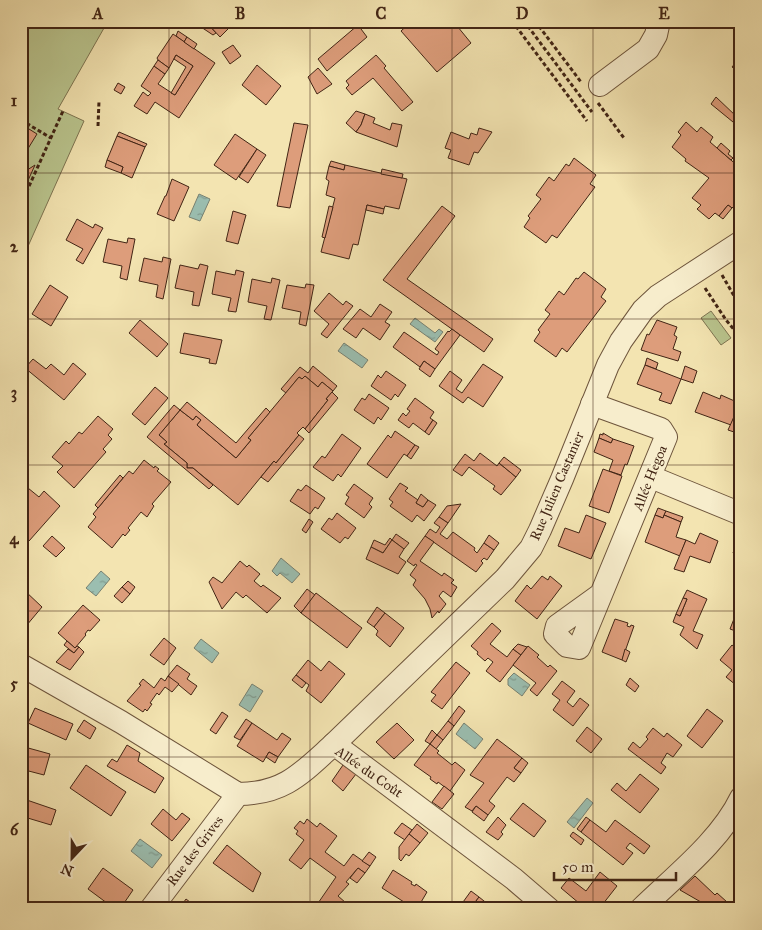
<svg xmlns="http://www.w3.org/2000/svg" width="762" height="930" font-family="'IM FELL Great Primer',serif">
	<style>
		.pitch { fill: #b9c48d; stroke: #7e7451 }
		.water { fill: url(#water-ripples); stroke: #778172 }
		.building { fill: #dd9d7b; stroke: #422515 }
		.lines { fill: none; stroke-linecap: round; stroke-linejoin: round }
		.minor-casing { stroke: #6e553c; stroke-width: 24 }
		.path { stroke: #422515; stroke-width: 3; stroke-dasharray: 4 2.5; stroke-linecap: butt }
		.minor { stroke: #f7edcc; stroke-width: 22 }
		.grid { fill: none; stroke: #422515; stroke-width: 1; stroke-opacity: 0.55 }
		.labels { text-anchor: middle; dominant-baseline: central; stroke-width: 5; stroke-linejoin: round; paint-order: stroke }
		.street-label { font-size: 14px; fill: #422515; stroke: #f7edcc }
		.neatline { fill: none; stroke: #422515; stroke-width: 2 }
		.grid-label { font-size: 16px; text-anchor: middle; font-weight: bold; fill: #422515 }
	</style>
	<defs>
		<pattern id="water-ripples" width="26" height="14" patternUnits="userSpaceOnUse" patternTransform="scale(1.25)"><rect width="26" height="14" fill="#9bbeb0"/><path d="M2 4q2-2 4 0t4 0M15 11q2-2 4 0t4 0" fill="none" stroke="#809a8e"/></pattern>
	</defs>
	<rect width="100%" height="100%" fill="#f3e4b1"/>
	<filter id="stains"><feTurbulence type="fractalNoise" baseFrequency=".004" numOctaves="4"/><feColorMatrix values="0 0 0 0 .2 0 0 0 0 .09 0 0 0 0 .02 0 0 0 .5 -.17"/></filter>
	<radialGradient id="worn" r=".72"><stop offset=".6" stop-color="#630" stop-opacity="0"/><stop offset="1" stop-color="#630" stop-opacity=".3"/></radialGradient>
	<!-- pitch -->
	<g class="pitch">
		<path d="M 21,21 L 108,21 L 58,109 L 84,121 L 21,262 Z"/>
		<path d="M 711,311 L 731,338 L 721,345 L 701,318 Z"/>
	</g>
	<!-- water -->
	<g class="water">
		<path d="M 199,194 L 210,199 L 200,221 L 189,217 Z"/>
		<path d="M 415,318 L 435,333 L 439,329 L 443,332 L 435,342 L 410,324 Z"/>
		<path d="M 344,343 L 368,360 L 362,368 L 338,351 Z"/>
		<path d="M 281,558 L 300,574 L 292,583 L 280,573 L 277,576 L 272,571 Z"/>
		<path d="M 101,571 L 110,579 L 96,596 L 86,588 Z"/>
		<path d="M 201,639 L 219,653 L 212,663 L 194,648 Z"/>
		<path d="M 514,673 L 530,685 L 522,696 L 508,685 L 508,679 Z"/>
		<path d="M 252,684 L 263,691 L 250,712 L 239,705 Z"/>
		<path d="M 464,723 L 483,739 L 475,749 L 456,734 Z"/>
		<path d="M 587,798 L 593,803 L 574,828 L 567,822 Z"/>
		<path d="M 140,839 L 162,855 L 152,868 L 131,851 Z"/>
	</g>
	<!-- building -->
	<g class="building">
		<path d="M 200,21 L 208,21 L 207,23 L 216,33 L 213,35 L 198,25 Z"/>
		<path d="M 208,21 L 236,21 L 220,37 L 207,23 Z"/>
		<path d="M 412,21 L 453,21 L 471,43 L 437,72 L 401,31 Z"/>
		<path d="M 358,25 L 367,37 L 327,71 L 318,59 Z"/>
		<path d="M 178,31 L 187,37 L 184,42 L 176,36 Z"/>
		<path d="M 173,34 L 215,63 L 179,118 L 155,102 L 147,114 L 134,106 L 143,92 L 148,96 L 151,93 L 141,86 L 154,66 L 165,74 L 158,84 L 175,95 L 193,66 L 176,55 L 169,68 L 158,60 L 157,58 Z"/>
		<path d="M 187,37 L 197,44 L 194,49 L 184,42 Z"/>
		<path d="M 233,45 L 241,56 L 230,64 L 222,52 Z"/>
		<path d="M 176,55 L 193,66 L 175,95 L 171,93 L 186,67 L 174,59 Z"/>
		<path d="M 376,55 L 386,66 L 384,68 L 413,102 L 402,111 L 373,78 L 352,95 L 346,88 L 349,85 L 346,81 Z"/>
		<path d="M 741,56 L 741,74 L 732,67 Z"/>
		<path d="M 158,60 L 169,68 L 165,74 L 154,66 Z"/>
		<path d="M 257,65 L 281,86 L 266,105 L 242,85 Z"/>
		<path d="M 318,68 L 332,84 L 317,94 L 308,77 Z"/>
		<path d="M 118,83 L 125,87 L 121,94 L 114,90 Z"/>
		<path d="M 716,97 L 737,117 L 733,122 L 711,104 Z"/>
		<path d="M 356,111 L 365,114 L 361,125 L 356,132 L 346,123 Z"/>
		<path d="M 365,114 L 375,118 L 373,123 L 390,130 L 392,123 L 402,125 L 397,147 L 356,132 L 361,125 Z"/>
		<path d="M 686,122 L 697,132 L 701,127 L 713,137 L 710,142 L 739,167 L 737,170 L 741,173 L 741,199 L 732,208 L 728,205 L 719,216 L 715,213 L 709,219 L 697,209 L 701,205 L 692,198 L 709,178 L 685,161 L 686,159 L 672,147 L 681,135 L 678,132 Z"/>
		<path d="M 294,123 L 308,125 L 290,208 L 277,206 Z"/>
		<path d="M 21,124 L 37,134 L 21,160 Z"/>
		<path d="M 479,128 L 492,132 L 478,153 L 474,152 L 469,165 L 448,158 L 451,150 L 445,148 L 451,132 L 469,139 L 471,133 L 477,135 Z"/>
		<path d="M 119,132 L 147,144 L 145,147 L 117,136 Z"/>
		<path d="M 235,134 L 257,149 L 236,180 L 214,165 Z"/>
		<path d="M 117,136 L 145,147 L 132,178 L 121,173 L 123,167 L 107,160 Z"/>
		<path d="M 721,143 L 730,151 L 728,154 L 733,158 L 731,160 L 717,148 Z"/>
		<path d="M 257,149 L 266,155 L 248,183 L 239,177 Z"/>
		<path d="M 574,158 L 596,175 L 590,184 L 595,187 L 557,238 L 552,235 L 546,243 L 524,227 L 530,218 L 528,216 L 541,199 L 536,195 L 549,177 L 554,181 L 566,164 L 569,166 Z"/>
		<path d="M 107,160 L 123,167 L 121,173 L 105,167 Z"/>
		<path d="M 331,161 L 345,165 L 344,170 L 329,166 Z"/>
		<path d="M 35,165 L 21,196 L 21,174 Z"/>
		<path d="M 345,165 L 407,179 L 399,209 L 385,206 L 384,209 L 367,205 L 358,245 L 353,244 L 349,259 L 321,252 L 335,198 L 326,195 L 329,181 L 326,179 L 329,166 L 344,170 Z"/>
		<path d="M 382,169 L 403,174 L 402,178 L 381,174 Z"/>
		<path d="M 172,179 L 189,187 L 174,221 L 157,214 L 165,196 L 166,196 Z"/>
		<path d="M 367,205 L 384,209 L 383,214 L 366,210 Z"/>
		<path d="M 728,205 L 732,208 L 723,219 L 719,216 Z"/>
		<path d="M 329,206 L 333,207 L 325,238 L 322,237 Z"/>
		<path d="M 442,206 L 455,216 L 407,279 L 493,339 L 484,352 L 383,280 Z"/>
		<path d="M 233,211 L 246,215 L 238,244 L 226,241 Z"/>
		<path d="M 77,219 L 93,228 L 95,224 L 103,228 L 83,264 L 76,260 L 83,249 L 66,240 Z"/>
		<path d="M 128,238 L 135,239 L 127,280 L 120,278 L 122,266 L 103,262 L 108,239 L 127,243 Z"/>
		<path d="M 163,257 L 171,259 L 163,299 L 156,297 L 158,285 L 139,281 L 144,258 L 162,262 Z"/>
		<path d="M 200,264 L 208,266 L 199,306 L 192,305 L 194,292 L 175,288 L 180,265 L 198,269 Z"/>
		<path d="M 236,270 L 244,272 L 236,312 L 228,311 L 231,298 L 212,294 L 216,271 L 235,275 Z"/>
		<path d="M 584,272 L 606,289 L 601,297 L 606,301 L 567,352 L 562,348 L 556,357 L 534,341 L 540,332 L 538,330 L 550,314 L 545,310 L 559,291 L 564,295 L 576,278 L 578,279 Z"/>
		<path d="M 272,278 L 280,280 L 271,320 L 264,319 L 267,306 L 248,302 L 252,279 L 271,283 Z"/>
		<path d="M 306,284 L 314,285 L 306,326 L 299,324 L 301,312 L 282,308 L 287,285 L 305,288 Z"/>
		<path d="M 50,285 L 68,297 L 51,326 L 32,314 Z"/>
		<path d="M 329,293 L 343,305 L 346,301 L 353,306 L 327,338 L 321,334 L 329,324 L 314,311 Z"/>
		<path d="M 380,304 L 392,312 L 385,322 L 390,325 L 380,340 L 363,328 L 356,338 L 343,329 L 360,309 L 371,317 Z"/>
		<path d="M 140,320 L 168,344 L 157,357 L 129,333 Z"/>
		<path d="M 657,320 L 677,327 L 674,335 L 677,337 L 673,349 L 681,352 L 678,361 L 641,350 L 647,334 L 649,335 Z"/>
		<path d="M 452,329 L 460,335 L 435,369 L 424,361 L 420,367 L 393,347 L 404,332 L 437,355 L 439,352 L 435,349 L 448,331 L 449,332 Z"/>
		<path d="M 184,333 L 222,340 L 216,364 L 209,363 L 210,359 L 180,353 Z"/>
		<path d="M 647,358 L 658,363 L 656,369 L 645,365 Z"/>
		<path d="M 33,359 L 46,369 L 51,364 L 64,375 L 73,363 L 86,374 L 64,400 L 25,368 Z"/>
		<path d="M 424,361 L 435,369 L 430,377 L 419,369 Z"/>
		<path d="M 483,364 L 503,377 L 483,407 L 468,397 L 463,403 L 439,386 L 450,371 L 462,380 L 456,389 L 462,393 Z"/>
		<path d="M 645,365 L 681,379 L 671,404 L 659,400 L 662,393 L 637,384 Z"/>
		<path d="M 313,366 L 337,386 L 333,391 L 322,382 L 318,387 L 305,376 L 302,379 L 299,377 L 286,393 L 281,389 L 300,367 L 308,373 Z"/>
		<path d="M 685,366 L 697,371 L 693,383 L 681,379 Z"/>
		<path d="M 386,371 L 406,385 L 398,397 L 395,394 L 391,400 L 371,386 L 378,375 L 381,378 Z"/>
		<path d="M 305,376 L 318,387 L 322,382 L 333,391 L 326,399 L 328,400 L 305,429 L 303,427 L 297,433 L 299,435 L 276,463 L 274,461 L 238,505 L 193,468 L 187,468 L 187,463 L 164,444 L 167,442 L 159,435 L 180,410 L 193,420 L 196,416 L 201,420 L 197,425 L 236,458 L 251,440 L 248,438 L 299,377 L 302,379 Z"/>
		<path d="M 155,387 L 168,398 L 145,425 L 132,414 Z"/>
		<path d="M 332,392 L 338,398 L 309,433 L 305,429 L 328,400 L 326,399 Z"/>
		<path d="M 703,392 L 720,399 L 721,395 L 739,403 L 731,425 L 695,412 Z"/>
		<path d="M 369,394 L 389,408 L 381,420 L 378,417 L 374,424 L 354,410 L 362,398 L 365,400 Z"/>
		<path d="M 415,398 L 434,412 L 430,418 L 433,420 L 425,432 L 413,423 L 409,428 L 398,420 L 403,413 L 406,416 L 410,411 L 407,409 Z"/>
		<path d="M 187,402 L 236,443 L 266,408 L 270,412 L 248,438 L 251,440 L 236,458 L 197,425 L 201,420 L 196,416 L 193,420 L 180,410 Z"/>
		<path d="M 174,405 L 180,410 L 159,435 L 167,442 L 164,444 L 187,463 L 187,468 L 193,468 L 213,485 L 209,489 L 147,437 Z"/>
		<path d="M 738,408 L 741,409 L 741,431 L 738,430 L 737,433 L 728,430 Z"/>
		<path d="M 98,416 L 113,429 L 108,435 L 112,439 L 103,449 L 106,452 L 74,488 L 57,472 L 63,466 L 52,457 L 66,441 L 69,444 L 79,432 L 82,434 Z"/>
		<path d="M 433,420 L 437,423 L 429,435 L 425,432 Z"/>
		<path d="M 395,431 L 415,445 L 407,456 L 404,454 L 387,478 L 367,464 L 388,435 L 391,438 Z"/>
		<path d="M 603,433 L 613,439 L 611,443 L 599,438 L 600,434 L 603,435 Z"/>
		<path d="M 342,434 L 361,448 L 341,477 L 338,474 L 333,481 L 313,467 L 322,456 L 325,458 Z"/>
		<path d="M 299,435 L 304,439 L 268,482 L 261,477 L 274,461 L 276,463 Z"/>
		<path d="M 599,438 L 611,443 L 613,439 L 634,446 L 627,465 L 625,464 L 621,475 L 609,471 L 613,460 L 594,452 Z"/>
		<path d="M 415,445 L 419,447 L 411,459 L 407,456 Z"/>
		<path d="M 480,453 L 497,466 L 499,463 L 516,477 L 501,495 L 493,489 L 495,486 L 469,467 L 462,476 L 453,470 L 465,454 L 474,461 Z"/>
		<path d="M 504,457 L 521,470 L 516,477 L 499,463 Z"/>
		<path d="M 144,460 L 154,468 L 155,466 L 159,469 L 157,471 L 171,482 L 152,504 L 154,506 L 147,517 L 141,512 L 128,528 L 130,530 L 125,536 L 123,534 L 112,548 L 88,527 L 96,517 L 93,514 L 129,471 L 133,474 Z"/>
		<path d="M 603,469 L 622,476 L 609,513 L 589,506 Z"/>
		<path d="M 120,475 L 123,478 L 98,508 L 95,505 Z"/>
		<path d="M 400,483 L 408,488 L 405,491 L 418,500 L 416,503 L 423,507 L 428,500 L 436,505 L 424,521 L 417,515 L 412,522 L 390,506 L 393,502 L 389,499 Z"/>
		<path d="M 354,484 L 373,498 L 369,504 L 372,507 L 364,518 L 345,504 L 349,497 L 346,495 Z"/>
		<path d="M 306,485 L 325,498 L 318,509 L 315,507 L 310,514 L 290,501 L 298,489 L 301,491 Z"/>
		<path d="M 28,488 L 39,497 L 44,491 L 60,506 L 29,541 L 27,539 L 21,546 L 21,496 Z"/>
		<path d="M 421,494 L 428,500 L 423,507 L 416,503 Z"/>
		<path d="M 461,504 L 448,523 L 439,517 L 447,506 Z"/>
		<path d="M 658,508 L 666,511 L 663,518 L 655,515 Z"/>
		<path d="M 666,511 L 683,517 L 681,522 L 664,515 Z"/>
		<path d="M 337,513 L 356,528 L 348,539 L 345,537 L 340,543 L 321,529 L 329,518 L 332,520 Z"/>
		<path d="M 586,515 L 606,523 L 591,559 L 558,546 L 565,528 L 579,533 Z"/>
		<path d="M 655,515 L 663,518 L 664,515 L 681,522 L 676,537 L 686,540 L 680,556 L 645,542 Z"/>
		<path d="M 439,517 L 448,523 L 440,534 L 447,539 L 453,532 L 475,548 L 474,550 L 477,553 L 484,543 L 494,550 L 487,560 L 484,558 L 481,561 L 483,563 L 476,572 L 425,536 L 430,529 L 436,533 L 440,527 L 434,523 Z"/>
		<path d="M 309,519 L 313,522 L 306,533 L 302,530 Z"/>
		<path d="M 700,533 L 718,541 L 710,563 L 690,556 L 684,572 L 674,569 L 686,540 L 695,544 Z"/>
		<path d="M 396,534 L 409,543 L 404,549 L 392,540 Z"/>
		<path d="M 489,535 L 499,543 L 494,550 L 484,543 Z"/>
		<path d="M 52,536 L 65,548 L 56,557 L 43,546 Z"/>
		<path d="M 425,536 L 434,542 L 420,561 L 442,576 L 444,573 L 454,580 L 451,583 L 457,587 L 451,597 L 443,591 L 439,596 L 446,604 L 439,613 L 438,611 L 432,618 L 430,609 L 425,599 L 413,585 L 416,580 L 410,575 L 417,565 L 415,564 L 414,566 L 407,561 Z"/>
		<path d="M 390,538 L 392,540 L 383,553 L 371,547 L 374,540 L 385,545 Z"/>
		<path d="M 392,540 L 404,549 L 399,557 L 406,562 L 398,574 L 366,559 L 371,547 L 383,553 Z"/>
		<path d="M 737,542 L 741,544 L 739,555 L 733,553 Z"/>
		<path d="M 240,561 L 247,567 L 249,565 L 260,574 L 254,581 L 261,587 L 263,585 L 281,598 L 267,613 L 246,595 L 243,598 L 236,592 L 222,609 L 209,582 L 213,577 L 222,583 Z"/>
		<path d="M 542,576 L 548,580 L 550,576 L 562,586 L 537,619 L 515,601 L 527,585 L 531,589 Z"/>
		<path d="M 128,581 L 135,587 L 130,594 L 122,587 Z"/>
		<path d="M 122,587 L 130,594 L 122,603 L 114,596 Z"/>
		<path d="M 307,589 L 315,595 L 301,613 L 294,606 Z"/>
		<path d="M 24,590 L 42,607 L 21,632 L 21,593 Z"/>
		<path d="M 687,590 L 707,599 L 693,631 L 703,635 L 697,649 L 680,635 L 684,627 L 673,622 L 676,614 L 680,616 L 687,599 L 683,598 Z"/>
		<path d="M 316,593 L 362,628 L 347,648 L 301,613 Z"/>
		<path d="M 683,598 L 687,599 L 680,616 L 676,614 Z"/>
		<path d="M 741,601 L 741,633 L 730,629 Z"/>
		<path d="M 83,605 L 100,620 L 90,631 L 88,630 L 85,634 L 86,635 L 75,648 L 58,633 Z"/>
		<path d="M 377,607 L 385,613 L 374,627 L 367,622 Z"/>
		<path d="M 385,613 L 404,628 L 390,647 L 376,635 L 378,631 L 374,627 Z"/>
		<path d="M 615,619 L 628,623 L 627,626 L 630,627 L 631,625 L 634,626 L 622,660 L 602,652 Z"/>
		<path d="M 492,623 L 501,631 L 490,644 L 507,657 L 513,649 L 521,655 L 500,682 L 486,671 L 493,662 L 488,658 L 485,661 L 477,654 L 478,652 L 471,646 Z"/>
		<path d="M 164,638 L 176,648 L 164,665 L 150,655 Z"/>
		<path d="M 67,641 L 75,648 L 77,646 L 79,647 L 74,653 L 64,645 Z"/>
		<path d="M 518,644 L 527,647 L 521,655 L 513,649 Z"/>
		<path d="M 732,645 L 741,652 L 741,689 L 726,677 L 732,670 L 720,660 Z"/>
		<path d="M 528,646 L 539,655 L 537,657 L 548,667 L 550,665 L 557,671 L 537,696 L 530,690 L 536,683 L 513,665 Z"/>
		<path d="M 79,647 L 84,652 L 70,670 L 56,662 L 68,649 L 74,653 Z"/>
		<path d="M 625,649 L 630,652 L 626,662 L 622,660 Z"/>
		<path d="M 308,660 L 321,671 L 329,661 L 345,674 L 321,703 L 306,691 L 309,685 L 296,675 Z"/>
		<path d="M 456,662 L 470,673 L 442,709 L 431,701 L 436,695 L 431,692 Z"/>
		<path d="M 177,665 L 190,674 L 187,679 L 197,686 L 191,695 L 168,676 Z"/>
		<path d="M 296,675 L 306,683 L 302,688 L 292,680 Z"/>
		<path d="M 168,676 L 179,684 L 172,692 L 165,687 L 159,695 L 157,693 L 150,703 L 152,704 L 147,711 L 145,709 L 143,712 L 127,701 L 141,685 L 139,684 L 143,679 L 154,688 L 161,678 L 165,681 Z"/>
		<path d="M 630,678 L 639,686 L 635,692 L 626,685 Z"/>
		<path d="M 562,681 L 575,691 L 567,702 L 573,707 L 580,698 L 589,705 L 573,726 L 553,710 L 560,700 L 552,694 Z"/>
		<path d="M 459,706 L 465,711 L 454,726 L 448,721 Z"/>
		<path d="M 35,708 L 73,724 L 66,740 L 28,723 Z"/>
		<path d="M 707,709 L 723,721 L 702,748 L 687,736 Z"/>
		<path d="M 222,712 L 228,716 L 216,734 L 210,730 Z"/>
		<path d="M 246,719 L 252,723 L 240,740 L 234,737 Z"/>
		<path d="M 84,720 L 96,728 L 90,739 L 77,731 Z"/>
		<path d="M 448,721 L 454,726 L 443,740 L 437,735 Z"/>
		<path d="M 252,723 L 277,740 L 282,733 L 291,739 L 278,757 L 269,752 L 263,762 L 237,746 Z"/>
		<path d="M 397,723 L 414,740 L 394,759 L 376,742 Z"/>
		<path d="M 587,727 L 602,739 L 591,753 L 576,741 Z"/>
		<path d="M 653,728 L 664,737 L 667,733 L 682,745 L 673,757 L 667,753 L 661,763 L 666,767 L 661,774 L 628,749 L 633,742 L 640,748 L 648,739 L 646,737 Z"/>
		<path d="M 432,730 L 437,735 L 430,744 L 425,741 Z"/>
		<path d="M 437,735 L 443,740 L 436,749 L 430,744 Z"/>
		<path d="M 497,739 L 522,758 L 514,768 L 521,773 L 514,782 L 507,777 L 489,801 L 495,806 L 488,815 L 476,806 L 472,811 L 465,807 L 484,783 L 470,775 Z"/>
		<path d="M 430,744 L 439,751 L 437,753 L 452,765 L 455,762 L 465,770 L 450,791 L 438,782 L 437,784 L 430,779 L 431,777 L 414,765 Z"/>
		<path d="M 127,745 L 140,753 L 138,761 L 164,778 L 155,793 L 107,766 L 112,759 L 117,762 Z"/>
		<path d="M 21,746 L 50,754 L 44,775 L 21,769 Z"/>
		<path d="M 269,752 L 278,757 L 275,763 L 266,757 Z"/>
		<path d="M 522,758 L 528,763 L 521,773 L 514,768 Z"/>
		<path d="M 86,765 L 126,792 L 111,816 L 70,788 Z"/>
		<path d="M 343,765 L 356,774 L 343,791 L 332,781 Z"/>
		<path d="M 640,774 L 659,789 L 640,813 L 611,790 L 617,783 L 626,791 Z"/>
		<path d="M 444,786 L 454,794 L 442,809 L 432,802 Z"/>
		<path d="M 21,798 L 56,810 L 51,825 L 21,816 Z"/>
		<path d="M 523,803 L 546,821 L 534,837 L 510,819 Z"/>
		<path d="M 476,806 L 488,815 L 484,821 L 472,812 Z"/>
		<path d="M 163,809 L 176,820 L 182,813 L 190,819 L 172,841 L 151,824 Z"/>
		<path d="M 498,817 L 506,825 L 501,832 L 503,834 L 498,840 L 486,832 Z"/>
		<path d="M 586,817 L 590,820 L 581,832 L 577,829 Z"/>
		<path d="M 307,819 L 317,827 L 320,823 L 337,836 L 325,852 L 344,866 L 353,854 L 370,866 L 365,873 L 358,868 L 346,882 L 349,884 L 338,896 L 353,909 L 314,909 L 336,877 L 310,858 L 301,869 L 289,860 L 304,840 L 296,834 L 298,831 L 294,828 L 300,821 L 304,824 Z"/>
		<path d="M 590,820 L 606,832 L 615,820 L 650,846 L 644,854 L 630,843 L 626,848 L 633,853 L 623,865 L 581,832 Z"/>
		<path d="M 402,823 L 412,830 L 405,840 L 394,833 Z"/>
		<path d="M 417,824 L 428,833 L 420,843 L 409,834 Z"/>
		<path d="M 573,832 L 584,840 L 581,845 L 570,836 Z"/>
		<path d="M 409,834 L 420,843 L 409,856 L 406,854 L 401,861 L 399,859 L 399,847 Z"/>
		<path d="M 227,845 L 261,873 L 253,892 L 213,863 Z"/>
		<path d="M 369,852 L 376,857 L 370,866 L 362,861 Z"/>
		<path d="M 103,868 L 133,890 L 120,909 L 115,909 L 88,889 Z"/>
		<path d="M 358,868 L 365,873 L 357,883 L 350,878 Z"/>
		<path d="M 393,870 L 412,882 L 411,884 L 415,886 L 416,884 L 427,892 L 417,909 L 405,909 L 407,905 L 404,902 L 382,888 Z"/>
		<path d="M 600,872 L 617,886 L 599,909 L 586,909 L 561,888 L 569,878 L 586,891 Z"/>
		<path d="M 695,876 L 715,895 L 717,893 L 727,902 L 721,909 L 713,909 L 680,890 Z"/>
		<path d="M 471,891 L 479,897 L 473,905 L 477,909 L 458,909 Z"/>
		<path d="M 479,897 L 494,909 L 477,909 L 473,905 Z"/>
		<path d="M 186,899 L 199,909 L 179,909 Z"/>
	</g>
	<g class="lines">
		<defs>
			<g id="minor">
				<path d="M 600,85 L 648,49 L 656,35 L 659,21"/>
				<path d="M 592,404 L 661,429 L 666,437 L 579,648 L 567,646 L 555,634 L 557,626 L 600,595"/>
				<path d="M 651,477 L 741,514"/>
				<path d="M 21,665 L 121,722 L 238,794 C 284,794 302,773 334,744 L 514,879 L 549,909"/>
				<path d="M 334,744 L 505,579 L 531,548 L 540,530 L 562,479 L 608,365 L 621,341 L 643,310 L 658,296 L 741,242"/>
				<path d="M 151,909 L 238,794"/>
				<path d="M 641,909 C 675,876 721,840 741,798"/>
			</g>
		</defs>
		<!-- minor casing -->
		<use href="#minor" class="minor-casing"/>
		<!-- path -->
		<g class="path">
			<path d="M 512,21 L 587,121"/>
			<path d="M 524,21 L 592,112"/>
			<path d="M 535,21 L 581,82"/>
			<path d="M 598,103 L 624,138"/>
			<path d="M 21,120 L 51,138"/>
			<path d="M 98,126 L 99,101"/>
			<path d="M 21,204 L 63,111"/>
			<path d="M 722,275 L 741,308"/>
			<path d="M 705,288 L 726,320 L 741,338"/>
		</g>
		<!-- minor -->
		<use href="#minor" class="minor"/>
	</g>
	<!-- grid -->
	<path class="grid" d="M 169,21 L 169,909M 310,21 L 310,909M 452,21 L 452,909M 593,21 L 593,909M 21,173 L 741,173M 21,319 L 741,319M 21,465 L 741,465M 21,611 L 741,611M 21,757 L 741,757"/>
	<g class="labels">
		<!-- street labels -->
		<g class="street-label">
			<text transform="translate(650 478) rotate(-68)">Allée Hegoa</text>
			<text transform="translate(557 486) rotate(-67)">Rue Julien Castanier</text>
			<text transform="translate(369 772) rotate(35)">Allée du Coût</text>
			<text transform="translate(195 851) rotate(-53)">Rue des Grives</text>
		</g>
	</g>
	<!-- margin -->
	<rect width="762" height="930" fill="none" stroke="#f3e4b1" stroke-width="55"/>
	<!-- north arrow -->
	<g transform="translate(72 858) rotate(202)" stroke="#f7edcc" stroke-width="4" paint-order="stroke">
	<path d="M0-4L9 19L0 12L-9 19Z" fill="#422515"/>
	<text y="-8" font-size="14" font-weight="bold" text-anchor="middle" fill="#422515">N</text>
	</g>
	<!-- scale -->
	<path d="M554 872v8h122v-8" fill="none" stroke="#422515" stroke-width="2.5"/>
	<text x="562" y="872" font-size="15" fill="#422515" stroke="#f7edcc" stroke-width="4" paint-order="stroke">50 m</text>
	<rect x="28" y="28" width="706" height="874" class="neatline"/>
	<g class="grid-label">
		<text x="98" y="19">A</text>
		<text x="240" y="19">B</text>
		<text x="381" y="19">C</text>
		<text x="522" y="19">D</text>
		<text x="664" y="19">E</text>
		<text x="14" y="106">1</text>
		<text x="14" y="252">2</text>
		<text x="14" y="398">3</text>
		<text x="14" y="544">4</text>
		<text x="14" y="689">5</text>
		<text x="14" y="835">6</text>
	</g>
	<rect width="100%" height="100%" filter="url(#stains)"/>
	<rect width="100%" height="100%" fill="url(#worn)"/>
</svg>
